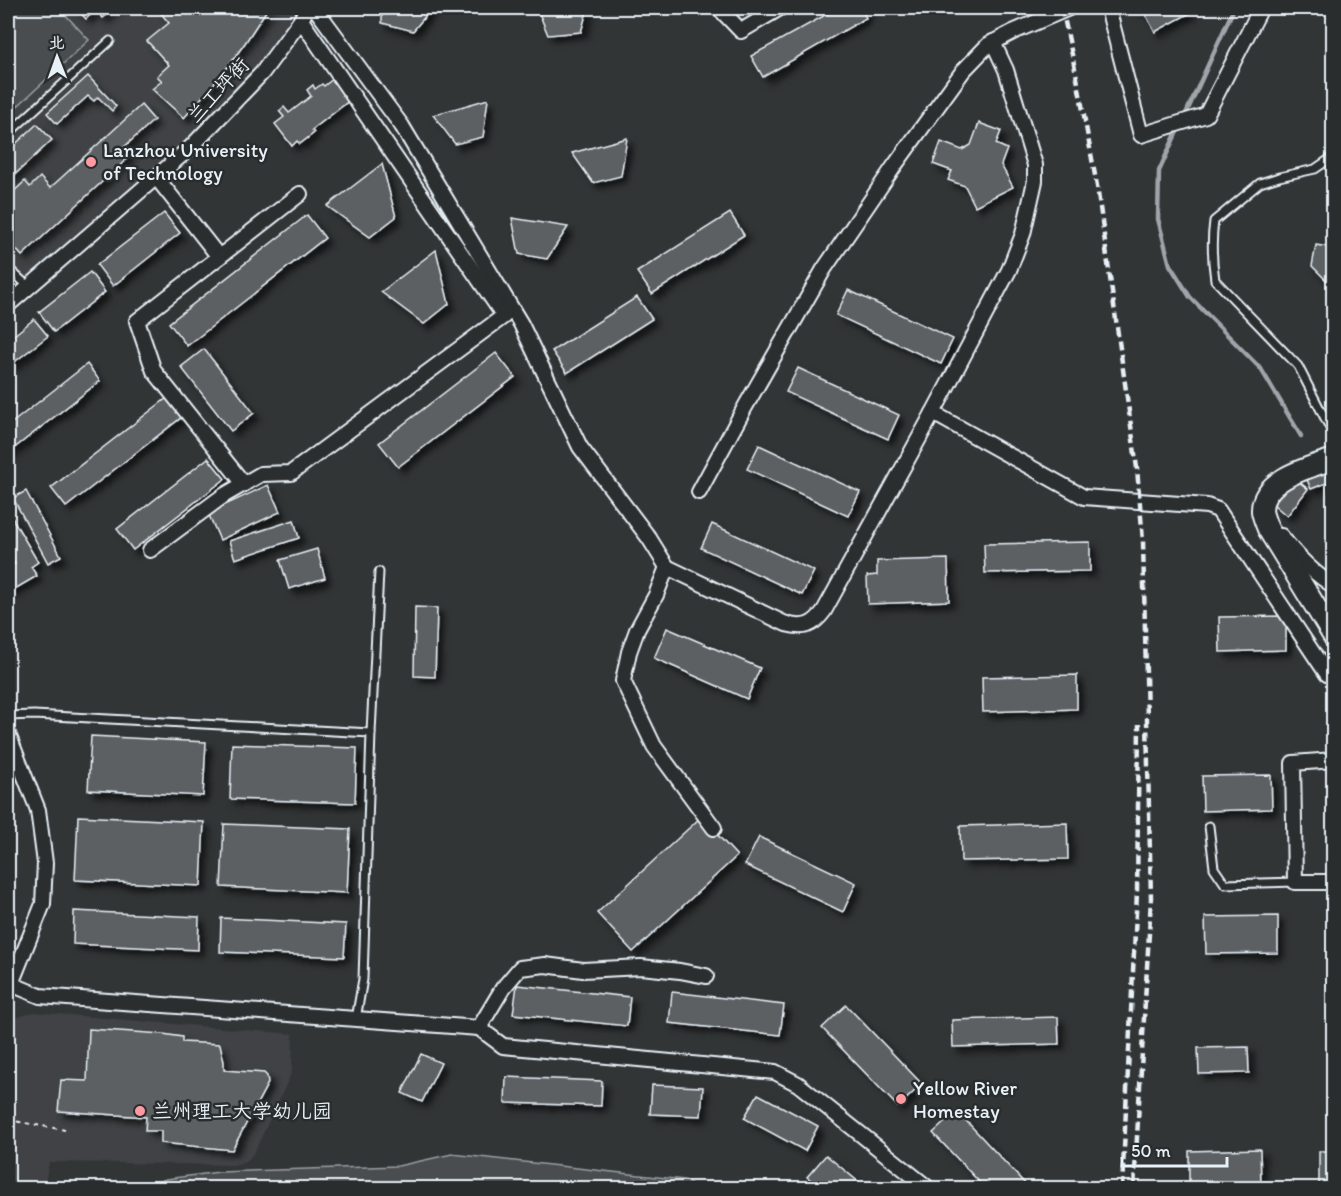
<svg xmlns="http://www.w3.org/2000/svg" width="1341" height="1196" font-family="Itim,'LXGW WenKai TC',sans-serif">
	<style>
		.built { fill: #3f4244 }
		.green { fill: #494d4f; stroke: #989fa4; stroke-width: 1.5 }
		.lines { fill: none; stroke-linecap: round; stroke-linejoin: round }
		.stream { stroke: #9fa5aa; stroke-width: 4.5 }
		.building { fill: #5c6063; stroke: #e8f1f8; stroke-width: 1.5; filter: url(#shadow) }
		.lane-casing { stroke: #e8f1f8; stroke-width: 11 }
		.street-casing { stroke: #e8f1f8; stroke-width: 18 }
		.secondary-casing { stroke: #e8f1f8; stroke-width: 24 }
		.path { stroke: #e8f1f8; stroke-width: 2; stroke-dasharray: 4.5 4.5; stroke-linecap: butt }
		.lane { stroke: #2a2d2e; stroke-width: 7 }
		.street { stroke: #2a2d2e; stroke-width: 14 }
		.secondary { stroke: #2a2d2e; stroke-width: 20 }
		.rail { stroke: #e8f1f8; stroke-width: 4.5; stroke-dasharray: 9 4.5; stroke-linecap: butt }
		.poi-dot { fill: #ff9aa2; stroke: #2a2d2e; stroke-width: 2 }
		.labels { text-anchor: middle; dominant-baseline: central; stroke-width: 5; stroke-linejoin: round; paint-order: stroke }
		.street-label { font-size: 20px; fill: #e8f1f8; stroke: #2a2d2e }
		.poi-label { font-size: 20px; fill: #e8f1f8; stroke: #2a2d2e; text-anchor: start }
	</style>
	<defs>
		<filter id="shadow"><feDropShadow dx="5.5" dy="5.5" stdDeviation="3" flood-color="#0009"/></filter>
	</defs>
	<rect width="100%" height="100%" fill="#323536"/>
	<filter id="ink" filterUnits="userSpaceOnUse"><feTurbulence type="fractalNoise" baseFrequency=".0167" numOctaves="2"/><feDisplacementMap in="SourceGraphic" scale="12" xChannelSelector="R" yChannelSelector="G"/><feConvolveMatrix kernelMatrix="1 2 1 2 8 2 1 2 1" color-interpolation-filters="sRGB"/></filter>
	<g filter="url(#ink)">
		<!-- built -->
		<g class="built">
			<path d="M 8,8 L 307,8 L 262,73 L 8,305 Z"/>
			<path d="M 34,1012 L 293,1034 L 292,1072 L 255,1151 L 249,1159 L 237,1165 L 49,1162 L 44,1188 L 8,1188 L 8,1020 Z"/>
		</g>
		<!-- green -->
		<g class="green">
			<path d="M 8,8 L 59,8 L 89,40 L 8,115 Z"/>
			<path d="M 452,1154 L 684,1180 L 699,1188 L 139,1188 L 166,1179 L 219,1172 L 398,1166 Z"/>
		</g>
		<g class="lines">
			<!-- stream -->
			<g class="stream">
				<path d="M 1184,118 L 1234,8"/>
				<path d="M 1180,125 L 1159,171 L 1158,219 L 1170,265 L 1190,297 L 1261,369 L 1301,436"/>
			</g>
		</g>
		<!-- building -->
		<g class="building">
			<path d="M 71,8 L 115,8 L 103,18 L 96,10 L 86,19 L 76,8 L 74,10 Z"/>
			<path d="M 164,8 L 268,8 L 245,43 L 224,72 L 184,118 L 152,89 L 162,81 L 157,76 L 169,65 L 147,41 L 169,23 L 159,11 Z"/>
			<path d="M 382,8 L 432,8 L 413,31 L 382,23 Z"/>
			<path d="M 537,8 L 588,8 L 581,32 L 548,35 Z"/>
			<path d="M 838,8 L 871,8 L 863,12 L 866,18 L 763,77 L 751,56 Z"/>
			<path d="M 1132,8 L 1190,8 L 1192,12 L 1155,32 L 1144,12 Z"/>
			<path d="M 88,76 L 116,106 L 112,111 L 98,97 L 94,101 L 88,96 L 57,124 L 47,113 Z"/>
			<path d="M 334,78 L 350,100 L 312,130 L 314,133 L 300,144 L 297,141 L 292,146 L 275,124 L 284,117 L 279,111 L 284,107 L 289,113 L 311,96 L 307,90 L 313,85 L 315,89 L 322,84 L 324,86 Z"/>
			<path d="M 488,99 L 483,137 L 455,144 L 433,115 Z"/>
			<path d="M 141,105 L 154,120 L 123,148 L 130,156 L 22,256 L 8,240 L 8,197 L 25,181 L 30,187 L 40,177 L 50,188 Z"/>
			<path d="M 979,123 L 1001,131 L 996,144 L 1007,149 L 1001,165 L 1013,187 L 975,206 L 965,186 L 948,180 L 952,171 L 933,164 L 941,142 L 962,150 L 971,145 Z"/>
			<path d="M 37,124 L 52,140 L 8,181 L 8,151 Z"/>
			<path d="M 627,138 L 621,176 L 593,183 L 572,153 Z"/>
			<path d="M 382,164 L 396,217 L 370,237 L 327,206 Z"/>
			<path d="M 164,213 L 180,233 L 113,286 L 97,265 Z"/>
			<path d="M 730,213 L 744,235 L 652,294 L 637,272 Z"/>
			<path d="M 307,215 L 325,238 L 187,346 L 169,323 Z"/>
			<path d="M 512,218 L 568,227 L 547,259 L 519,254 Z"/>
			<path d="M 1316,245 L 1334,248 L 1334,288 L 1312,266 Z"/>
			<path d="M 436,250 L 449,304 L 424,324 L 381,292 Z"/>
			<path d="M 90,272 L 105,292 L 54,332 L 39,312 Z"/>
			<path d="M 848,290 L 953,339 L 941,364 L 836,315 Z"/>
			<path d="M 637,297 L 652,319 L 567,373 L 552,351 Z"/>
			<path d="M 34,319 L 48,336 L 8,367 L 8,340 Z"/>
			<path d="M 204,349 L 254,413 L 231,431 L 181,367 Z"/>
			<path d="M 496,353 L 515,377 L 398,467 L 379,443 Z"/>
			<path d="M 87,364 L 100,381 L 8,453 L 8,426 Z"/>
			<path d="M 798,368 L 899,415 L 888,439 L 786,392 Z"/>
			<path d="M 167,398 L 182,417 L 66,507 L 51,488 Z"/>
			<path d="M 759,445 L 860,492 L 848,516 L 747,469 Z"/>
			<path d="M 208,458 L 225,479 L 133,550 L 117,529 Z"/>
			<path d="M 1334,464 L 1334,481 L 1329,482 L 1324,468 Z"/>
			<path d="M 1324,468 L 1329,482 L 1311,489 L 1305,475 Z"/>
			<path d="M 1294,478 L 1308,489 L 1287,516 L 1273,504 Z"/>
			<path d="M 268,485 L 280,512 L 220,540 L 208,513 Z"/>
			<path d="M 26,491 L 61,556 L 48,563 L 13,498 Z"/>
			<path d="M 8,511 L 38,562 L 31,567 L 37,576 L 8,593 L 8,568 L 15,564 L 8,551 Z"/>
			<path d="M 294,520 L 299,538 L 235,559 L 229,541 Z"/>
			<path d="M 712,524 L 814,571 L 802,595 L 701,548 Z"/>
			<path d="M 1090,542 L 1090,571 L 985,573 L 984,544 Z"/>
			<path d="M 317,549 L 325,578 L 289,589 L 280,560 Z"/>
			<path d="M 948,559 L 949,601 L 868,604 L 867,576 L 877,575 L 877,561 Z"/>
			<path d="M 415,607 L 437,608 L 435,677 L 414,676 Z"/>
			<path d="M 1286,616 L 1286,650 L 1220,652 L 1219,617 Z"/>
			<path d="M 667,628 L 760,668 L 747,699 L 654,658 Z"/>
			<path d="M 1077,675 L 1077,709 L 983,712 L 982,677 Z"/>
			<path d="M 91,736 L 206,742 L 203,796 L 88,790 Z"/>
			<path d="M 232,744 L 357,748 L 355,803 L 230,799 Z"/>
			<path d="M 1271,775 L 1272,809 L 1203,811 L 1202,776 Z"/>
			<path d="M 78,816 L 204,822 L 201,886 L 75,880 Z"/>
			<path d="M 701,817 L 737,856 L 633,952 L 597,913 Z"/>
			<path d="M 1067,823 L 1068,859 L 961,861 L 960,826 Z"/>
			<path d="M 224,824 L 350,829 L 347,893 L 221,887 Z"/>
			<path d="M 759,837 L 856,883 L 843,912 L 745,865 Z"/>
			<path d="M 74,911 L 199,917 L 198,950 L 73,944 Z"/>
			<path d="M 1278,916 L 1278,953 L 1206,954 L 1205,917 Z"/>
			<path d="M 221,918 L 346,924 L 344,957 L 220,952 Z"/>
			<path d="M 517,985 L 630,997 L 627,1026 L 513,1014 Z"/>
			<path d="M 672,992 L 784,1005 L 780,1035 L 669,1023 Z"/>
			<path d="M 846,1005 L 922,1084 L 898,1107 L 822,1028 Z"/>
			<path d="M 1058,1017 L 1059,1044 L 953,1047 L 952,1020 Z"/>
			<path d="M 89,1029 L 163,1034 L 182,1037 L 182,1042 L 220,1044 L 224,1062 L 224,1070 L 264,1073 L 267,1076 L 268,1083 L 232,1150 L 161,1143 L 161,1131 L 145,1131 L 146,1117 L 58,1111 L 61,1080 L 87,1081 Z"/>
			<path d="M 1248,1047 L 1249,1073 L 1199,1074 L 1198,1048 Z"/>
			<path d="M 421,1054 L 441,1063 L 422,1102 L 402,1093 Z"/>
			<path d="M 506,1077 L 602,1081 L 601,1106 L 505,1103 Z"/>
			<path d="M 652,1085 L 703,1087 L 701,1116 L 650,1114 Z"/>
			<path d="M 758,1094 L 818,1126 L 805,1151 L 744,1118 Z"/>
			<path d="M 957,1111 L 1029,1188 L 985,1188 L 933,1133 Z"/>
			<path d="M 1260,1149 L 1261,1186 L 1189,1187 L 1189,1151 Z"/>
			<rect x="1319" y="1151" width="15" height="36"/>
			<path d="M 826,1155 L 866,1188 L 821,1188 L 807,1177 Z"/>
		</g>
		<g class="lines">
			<defs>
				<g id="lane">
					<path d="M 8,134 L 110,41"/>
					<path d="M 1334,156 L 1315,169 L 1279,177 L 1260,183 L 1214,221 C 1211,242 1212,260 1215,280 L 1298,366 L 1334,436"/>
					<path d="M 8,268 L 29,287"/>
					<path d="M 8,716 L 34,715 L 371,733"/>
					<path d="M 1209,826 L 1214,868 L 1225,884 L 1295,882"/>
					<path d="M 356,1019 L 363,979 L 371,733 L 379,572"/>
				</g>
				<g id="street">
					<path d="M 315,8 L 402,126 L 521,324 L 580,447 L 649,538 L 667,567 L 656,595 L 637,630 L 629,652 L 623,681 L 654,746 L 714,828"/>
					<path d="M 719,8 L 741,31 L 780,8"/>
					<path d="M 1108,8 L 1141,135 L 1206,115 L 1261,8"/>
					<path d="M 156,177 L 219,257"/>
					<path d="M 8,305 L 191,147 L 262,73 L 301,20 L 307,8"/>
					<path d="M 933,413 L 1084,497 L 1207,506 L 1218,510 L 1327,674 L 1334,678"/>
					<path d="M 244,484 L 154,371 L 137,321 L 300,194"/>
					<path d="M 699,492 L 745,407 L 824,269 L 895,165 L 963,71 L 988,45 L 1013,32 L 1069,8"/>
					<path d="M 1281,536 C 1295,554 1314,574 1334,586"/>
					<path d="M 150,550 L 223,496 L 261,474 L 291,473 L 504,316 L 301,20"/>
					<path d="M 667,567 L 786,624 C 804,629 813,626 824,611 L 933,413 L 1009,270 L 1023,234 L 1035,181 L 1035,165 L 1006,70 L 993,42"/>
					<path d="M 8,734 L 38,810 L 45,863 L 43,904 L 11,984 L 8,989"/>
					<path d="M 1334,760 L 1293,763 L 1295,882 L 1334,882"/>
					<path d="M 11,984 L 40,996 L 479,1028 L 503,1046 L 775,1072 L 798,1084 L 928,1188"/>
					<path d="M 479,1028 L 503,988 L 520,968 L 545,965 L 583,970 L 641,967 L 680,971 L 706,976"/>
				</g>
				<path id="secondary" d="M 1334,459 C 1310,467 1261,479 1262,511 C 1263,517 1266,524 1268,529 L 1334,637"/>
			</defs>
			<!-- lane casing -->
			<use href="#lane" class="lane-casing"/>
			<!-- street casing -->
			<use href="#street" class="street-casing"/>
			<!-- secondary casing -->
			<use href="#secondary" class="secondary-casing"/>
			<!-- path -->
			<path class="path" d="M 8,1120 L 65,1130"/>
			<!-- lane -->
			<use href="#lane" class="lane"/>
			<!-- street -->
			<use href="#street" class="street"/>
			<!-- secondary -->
			<use href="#secondary" class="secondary"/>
			<!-- rail -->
			<g class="rail">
				<path d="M 1062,8 L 1077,78 L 1097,186 L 1137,468 L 1143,541 L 1151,899 L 1134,1188"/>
				<path d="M 1122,1188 L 1137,893 L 1139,724"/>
			</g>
		</g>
	</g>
	<!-- markers -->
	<g class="poi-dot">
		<circle cx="91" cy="162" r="6"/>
		<circle cx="901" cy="1099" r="6"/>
		<circle cx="140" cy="1111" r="6"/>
	</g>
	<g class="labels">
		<!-- street labels -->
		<g class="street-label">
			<text transform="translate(218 90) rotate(-47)">兰工坪街</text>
		</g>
		<!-- poi labels -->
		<g class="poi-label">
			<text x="103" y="150">Lanzhou University<tspan x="103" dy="23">of Technology</tspan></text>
			<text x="913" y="1088">Yellow River<tspan x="913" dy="23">Homestay</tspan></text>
			<text x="152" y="1111">兰州理工大学幼儿园</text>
		</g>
	</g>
	<!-- margin -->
	<rect width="1341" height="1196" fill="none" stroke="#2a2d2e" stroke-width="30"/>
	<rect x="15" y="15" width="1311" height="1166" fill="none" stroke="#e8f1f8" stroke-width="2" filter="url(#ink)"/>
	<!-- north arrow -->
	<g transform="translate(57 57) rotate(359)" stroke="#2a2d2e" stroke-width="4.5" paint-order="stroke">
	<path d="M0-4.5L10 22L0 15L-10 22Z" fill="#e8f1f8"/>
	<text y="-9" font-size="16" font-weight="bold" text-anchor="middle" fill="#e8f1f8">北</text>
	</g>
	<!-- scale -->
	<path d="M1122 1157v9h105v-9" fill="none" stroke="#e8f1f8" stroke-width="3"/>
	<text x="1131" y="1157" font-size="18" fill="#e8f1f8" stroke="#2a2d2e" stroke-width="4.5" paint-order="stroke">50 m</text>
</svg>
